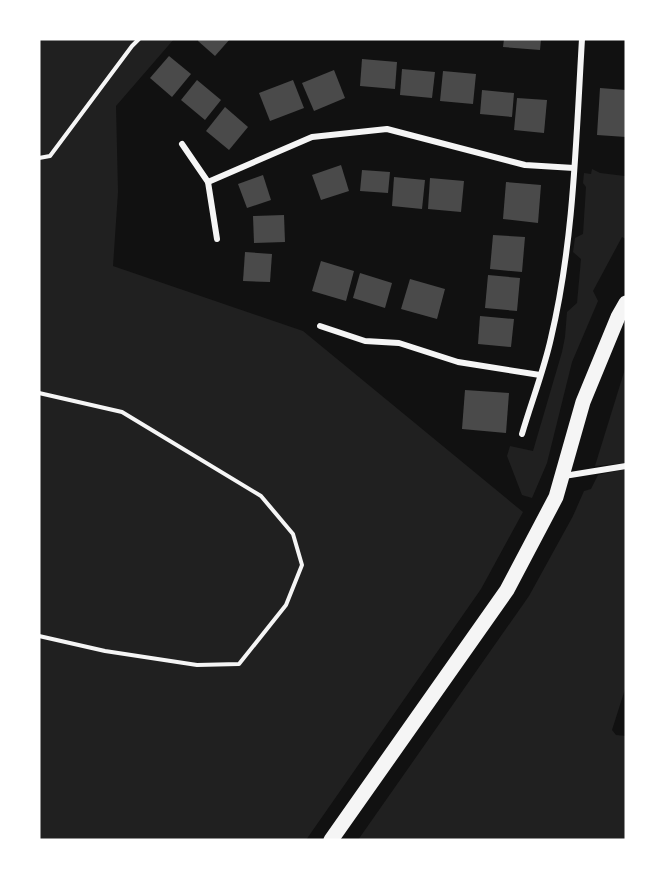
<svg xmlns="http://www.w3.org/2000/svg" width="665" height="879" font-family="'Sofia Sans Condensed',sans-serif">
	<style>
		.green { fill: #202020 }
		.building { fill: #4a4a4a }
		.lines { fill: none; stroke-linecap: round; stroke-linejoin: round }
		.path { stroke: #f5f5f5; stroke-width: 4 }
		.minor { stroke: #f5f5f5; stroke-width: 6 }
		.primary { stroke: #f5f5f5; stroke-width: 15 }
	</style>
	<rect width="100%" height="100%" fill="#111"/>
	<!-- green -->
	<g class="green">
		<path d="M 39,39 L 174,39 L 116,106 L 118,192 L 113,266 L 303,331 L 523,512 L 481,589 L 306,840 L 39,840 Z"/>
		<path d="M 592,169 L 600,173 L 625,176 L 626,178 L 626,239 L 622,237 L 593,291 L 598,301 L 572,362 L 547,463 L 532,498 L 522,495 L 507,456 L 510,446 L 533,451 L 562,352 L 565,337 L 567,312 L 577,303 L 581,259 L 573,252 L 575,238 L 583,234 L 586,187 L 583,183 L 584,173 L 591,174 Z"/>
		<path d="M 626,367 L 626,463 L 595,466 L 625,369 Z"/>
		<path d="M 626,469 L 626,686 L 612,730 L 616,735 L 626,736 L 626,840 L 358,840 L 529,596 L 573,516 L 584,491 L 591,489 L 598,475 Z"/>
	</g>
	<!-- building -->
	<g class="building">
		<path d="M 199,39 L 230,39 L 215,56 L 198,41 Z"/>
		<path d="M 504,39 L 541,39 L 540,50 L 503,47 Z"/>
		<path d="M 169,56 L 191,74 L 172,97 L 150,78 Z"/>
		<path d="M 362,59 L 397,62 L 395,89 L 360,86 Z"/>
		<path d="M 402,69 L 435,72 L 432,98 L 400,95 Z"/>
		<path d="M 334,70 L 345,98 L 314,111 L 302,83 Z"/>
		<path d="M 443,71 L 476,74 L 473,104 L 440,101 Z"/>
		<path d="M 197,80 L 221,100 L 205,120 L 181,100 Z"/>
		<path d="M 293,80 L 304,108 L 270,121 L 259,93 Z"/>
		<path d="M 600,88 L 626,90 L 626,137 L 597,135 Z"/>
		<path d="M 482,90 L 514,93 L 512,117 L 480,114 Z"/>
		<path d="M 517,98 L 547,100 L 544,133 L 514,130 Z"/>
		<path d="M 225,107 L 248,127 L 229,150 L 206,131 Z"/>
		<path d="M 341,165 L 349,191 L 321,200 L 312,175 Z"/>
		<path d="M 362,170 L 390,172 L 388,193 L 360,191 Z"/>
		<path d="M 263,175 L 271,200 L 247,208 L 238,184 Z"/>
		<path d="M 394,177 L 425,180 L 422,209 L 392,206 Z"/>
		<path d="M 430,178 L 464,181 L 461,212 L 428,209 Z"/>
		<path d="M 506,182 L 541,185 L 538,223 L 503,219 Z"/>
		<path d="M 284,215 L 285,242 L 254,243 L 253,216 Z"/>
		<path d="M 493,235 L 525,237 L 522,272 L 490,269 Z"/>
		<path d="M 245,252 L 272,254 L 270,282 L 243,281 Z"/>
		<path d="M 321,261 L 354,271 L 346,301 L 312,291 Z"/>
		<path d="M 360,273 L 392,283 L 385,308 L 353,298 Z"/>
		<path d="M 488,275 L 520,278 L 517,311 L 485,308 Z"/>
		<path d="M 410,279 L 445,289 L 437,319 L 401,309 Z"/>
		<path d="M 480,316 L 514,319 L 511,347 L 478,344 Z"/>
		<path d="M 465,390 L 509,393 L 506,433 L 462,429 Z"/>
	</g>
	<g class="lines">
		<!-- path -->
		<g class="path">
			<path d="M 39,158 L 50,156 L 132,46 L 139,39"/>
			<path d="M 39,393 L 122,412 L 261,496 L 293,534 L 302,565 L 286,605 L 239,664 L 197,665 L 105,651 L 39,636"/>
		</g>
		<!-- minor -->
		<g class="minor">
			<path d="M 182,144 L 208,182 L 217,239"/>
			<path d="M 208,182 L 312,137 L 387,129 L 525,165 L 574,168"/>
			<path d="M 320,326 L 365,341 L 399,343 L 458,362 L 540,375"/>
			<path d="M 522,434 C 531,403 544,370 551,338 C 574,241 576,139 582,39"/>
			<path d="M 564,476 L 626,466"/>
		</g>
		<!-- primary -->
		<path class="primary" d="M 331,840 L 507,590 L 556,497 L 583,402 L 618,317 L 626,303"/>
	</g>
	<!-- border -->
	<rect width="665" height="879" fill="none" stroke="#ffffff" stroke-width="81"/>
</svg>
